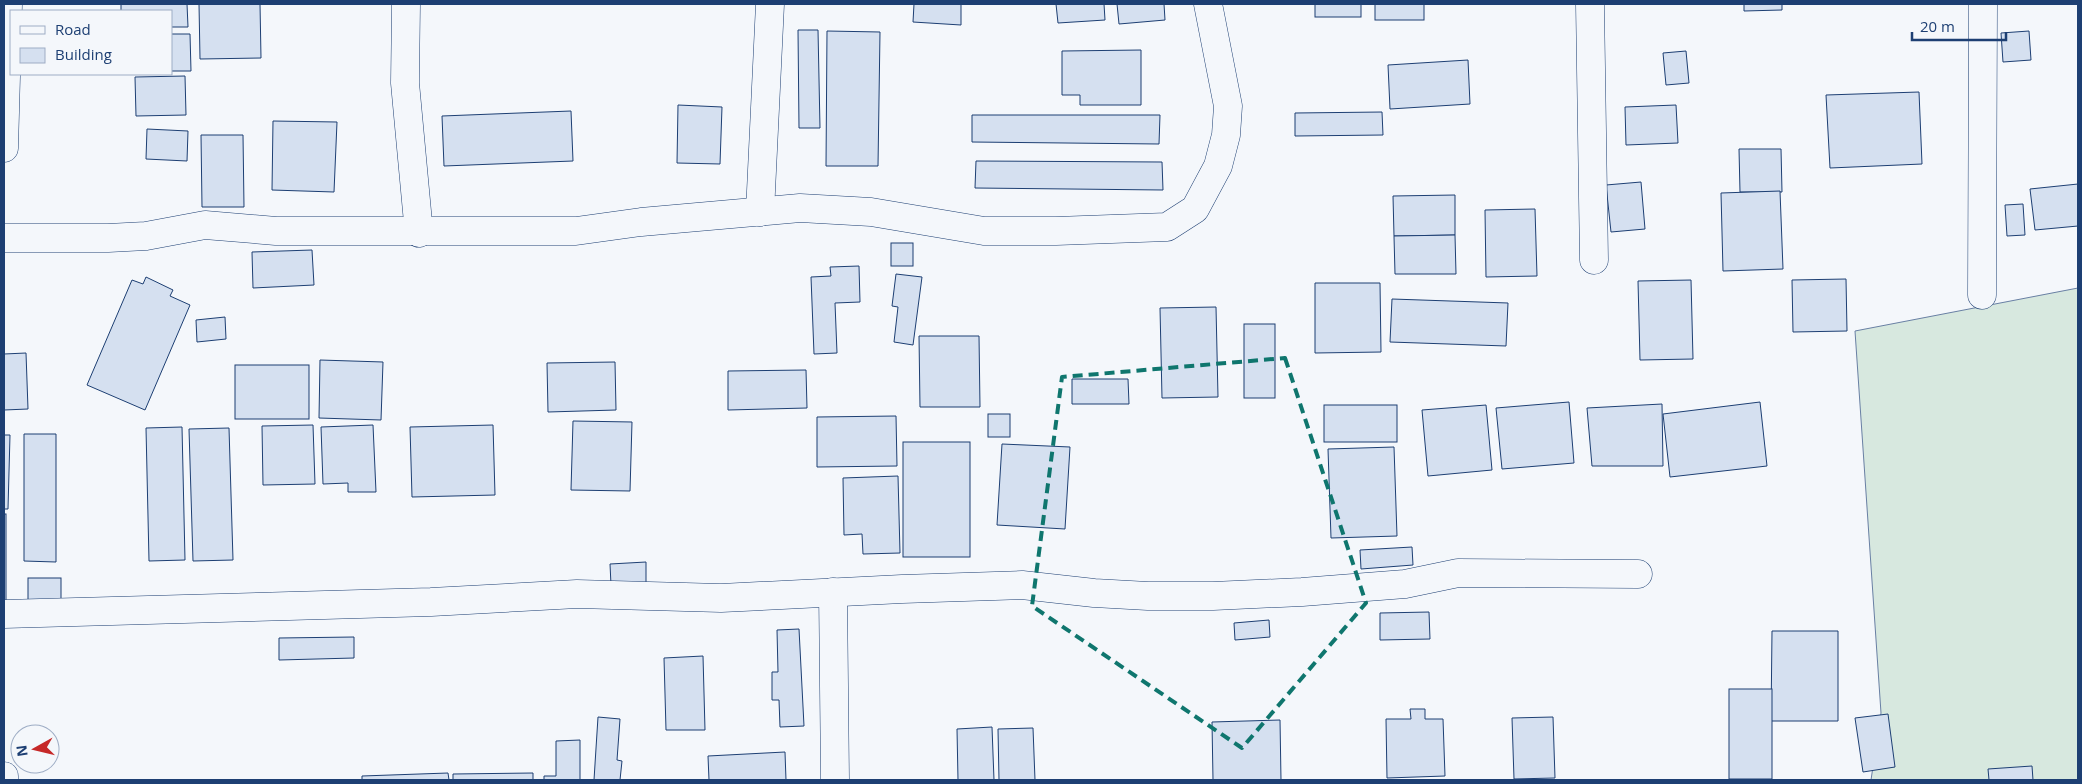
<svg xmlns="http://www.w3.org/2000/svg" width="2082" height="784" font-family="'Open Sans',sans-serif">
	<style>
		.grass { fill: #d7e8df; stroke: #687fa3 }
		.building { fill: #d5e0f0; stroke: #1d3f73 }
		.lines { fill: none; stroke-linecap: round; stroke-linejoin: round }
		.street-casing { stroke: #1d3f73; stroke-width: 29 }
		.street { stroke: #f4f7fb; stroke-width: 28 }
		.marked { fill: none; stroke: #0f766e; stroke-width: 4; stroke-dasharray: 10 6; stroke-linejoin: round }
	</style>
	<rect width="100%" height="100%" fill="#f4f7fb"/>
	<!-- grass -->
	<path class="grass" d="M 2078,288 L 2078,780 L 1871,780 L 1881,713 L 1855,331 Z"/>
	<!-- building -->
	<g class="building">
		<path d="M 121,4 L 187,4 L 188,27 L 171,27 L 171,11 L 121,11 Z"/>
		<path d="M 199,4 L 260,4 L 261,58 L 200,59 Z"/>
		<path d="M 914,4 L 961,4 L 961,25 L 913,22 Z"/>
		<path d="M 1056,4 L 1104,4 L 1105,20 L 1058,23 Z"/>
		<path d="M 1117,4 L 1164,4 L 1165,20 L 1119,24 Z"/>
		<rect x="1315" y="4" width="46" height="13"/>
		<rect x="1375" y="4" width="49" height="16"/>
		<path d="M 1744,4 L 1782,4 L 1782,10 L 1744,11 Z"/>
		<path d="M 798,30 L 818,30 L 820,128 L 799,128 Z"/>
		<path d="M 827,31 L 880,32 L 878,166 L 826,166 Z"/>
		<path d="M 2029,31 L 2031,60 L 2003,62 L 2001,33 Z"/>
		<path d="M 171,34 L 190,34 L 191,71 L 171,71 Z"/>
		<path d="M 1141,50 L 1141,105 L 1080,105 L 1080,95 L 1062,95 L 1062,51 Z"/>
		<path d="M 1686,51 L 1689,83 L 1666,85 L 1663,53 Z"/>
		<path d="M 1468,60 L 1470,104 L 1390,109 L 1388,65 Z"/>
		<path d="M 185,76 L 186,115 L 136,116 L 135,77 Z"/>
		<path d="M 1919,92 L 1922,164 L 1830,168 L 1826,95 Z"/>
		<path d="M 678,105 L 722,107 L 720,164 L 677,163 Z"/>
		<path d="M 1676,105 L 1678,143 L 1626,145 L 1625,107 Z"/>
		<path d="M 571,111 L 573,161 L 444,166 L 442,116 Z"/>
		<path d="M 1382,112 L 1383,135 L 1295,136 L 1295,113 Z"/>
		<path d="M 972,115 L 1160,115 L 1159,144 L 972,142 Z"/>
		<path d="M 273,121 L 337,122 L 334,192 L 272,190 Z"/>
		<path d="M 147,129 L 188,131 L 187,161 L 146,159 Z"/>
		<path d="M 201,135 L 243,135 L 244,207 L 202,207 Z"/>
		<path d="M 1739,149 L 1781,149 L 1782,192 L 1740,192 Z"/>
		<path d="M 976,161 L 1162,162 L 1163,190 L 975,188 Z"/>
		<path d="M 1641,182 L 1645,229 L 1611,232 L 1606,185 Z"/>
		<path d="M 2078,184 L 2078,226 L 2035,230 L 2030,189 Z"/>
		<path d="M 1780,191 L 1783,269 L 1723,271 L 1721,193 Z"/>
		<path d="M 1455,195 L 1455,235 L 1394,236 L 1393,196 Z"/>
		<path d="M 2023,204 L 2025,235 L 2007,236 L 2005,205 Z"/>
		<path d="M 1535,209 L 1537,276 L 1486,277 L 1485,210 Z"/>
		<path d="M 1455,235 L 1456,274 L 1395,274 L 1394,236 Z"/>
		<rect x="891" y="243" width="22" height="23"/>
		<path d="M 312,250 L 314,285 L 253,288 L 252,252 Z"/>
		<path d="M 859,266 L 860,302 L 835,303 L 837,353 L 814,354 L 811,277 L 831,276 L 830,267 Z"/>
		<path d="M 896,274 L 922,277 L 913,345 L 894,342 L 898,307 L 892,306 Z"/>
		<path d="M 146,277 L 173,290 L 170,296 L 190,305 L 145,410 L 87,385 L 132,280 L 143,284 Z"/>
		<path d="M 1846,279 L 1847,331 L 1793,332 L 1792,280 Z"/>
		<path d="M 1691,280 L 1693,359 L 1640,360 L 1638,281 Z"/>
		<path d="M 1315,283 L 1380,283 L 1381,352 L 1315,353 Z"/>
		<path d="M 1392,299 L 1508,303 L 1506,346 L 1390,342 Z"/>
		<path d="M 1216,307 L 1218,397 L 1162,398 L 1160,308 Z"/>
		<path d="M 225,317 L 226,339 L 197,342 L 196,320 Z"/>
		<rect x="1244" y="324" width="31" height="74"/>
		<path d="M 919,336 L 979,336 L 980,407 L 920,407 Z"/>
		<path d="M 26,353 L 28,409 L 4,410 L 4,354 Z"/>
		<path d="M 320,360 L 383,362 L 381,420 L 319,418 Z"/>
		<path d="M 615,362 L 616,410 L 548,412 L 547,363 Z"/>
		<rect x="235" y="365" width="74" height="54"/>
		<path d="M 806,370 L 807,408 L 728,410 L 728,371 Z"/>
		<path d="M 1072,379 L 1128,379 L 1129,404 L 1072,404 Z"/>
		<path d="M 1569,402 L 1574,463 L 1502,469 L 1496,408 Z"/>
		<path d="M 1760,402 L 1767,466 L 1670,477 L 1663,414 Z"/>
		<path d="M 1662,404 L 1663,466 L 1592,466 L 1587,408 Z"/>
		<rect x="1324" y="405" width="73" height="37"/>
		<path d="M 1486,405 L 1492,470 L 1428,476 L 1422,410 Z"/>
		<rect x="988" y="414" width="22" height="23"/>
		<path d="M 896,416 L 897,466 L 817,467 L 817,417 Z"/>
		<path d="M 573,421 L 632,422 L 630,491 L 571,490 Z"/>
		<path d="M 313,425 L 315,484 L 263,485 L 262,426 Z"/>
		<path d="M 373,425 L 376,492 L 348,492 L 348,483 L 323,484 L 321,427 Z"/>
		<path d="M 493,425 L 495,495 L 412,497 L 410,427 Z"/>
		<path d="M 182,427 L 185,560 L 149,561 L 146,428 Z"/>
		<path d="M 229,428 L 233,560 L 193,561 L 189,429 Z"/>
		<path d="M 24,434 L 56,434 L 56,562 L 24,561 Z"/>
		<path d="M 4,435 L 10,435 L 8,509 L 4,509 Z"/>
		<rect x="903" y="442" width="67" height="115"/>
		<path d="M 1002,444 L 1070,447 L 1065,529 L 997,525 Z"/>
		<path d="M 1394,447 L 1397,536 L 1331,538 L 1328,449 Z"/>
		<path d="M 898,476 L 900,553 L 863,554 L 862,534 L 844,535 L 843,478 Z"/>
		<rect x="4" y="514" width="2" height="89"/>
		<path d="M 1412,547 L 1413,565 L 1361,569 L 1360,550 Z"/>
		<path d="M 646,562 L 646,583 L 611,585 L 610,564 Z"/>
		<rect x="28" y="578" width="33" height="25"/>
		<path d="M 1429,612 L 1430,639 L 1380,640 L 1380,613 Z"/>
		<path d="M 1269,620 L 1270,637 L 1235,640 L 1234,623 Z"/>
		<path d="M 799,629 L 804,726 L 780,727 L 779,700 L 772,700 L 772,672 L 778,672 L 777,630 Z"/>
		<path d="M 1772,631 L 1838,631 L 1838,721 L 1771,721 Z"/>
		<path d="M 354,637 L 354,658 L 279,660 L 279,638 Z"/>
		<path d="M 703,656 L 705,730 L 666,730 L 664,658 Z"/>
		<rect x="1729" y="689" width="43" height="90"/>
		<path d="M 1410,709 L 1425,709 L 1425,719 L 1443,719 L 1445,776 L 1387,778 L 1386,719 L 1411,719 Z"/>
		<path d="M 1888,714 L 1895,767 L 1863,772 L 1855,718 Z"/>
		<path d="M 598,717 L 620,719 L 617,760 L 622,761 L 620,780 L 594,780 Z"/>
		<path d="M 1553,717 L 1555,778 L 1514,779 L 1512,718 Z"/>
		<path d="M 1280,720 L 1281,780 L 1213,780 L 1212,722 Z"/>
		<path d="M 992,727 L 994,780 L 958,780 L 957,729 Z"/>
		<path d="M 1033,728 L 1035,780 L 999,780 L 998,729 Z"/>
		<path d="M 580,740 L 580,780 L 544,780 L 544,776 L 556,776 L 556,741 Z"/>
		<path d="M 785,752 L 786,780 L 709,780 L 708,756 Z"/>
		<path d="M 2032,766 L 2033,780 L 1989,780 L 1988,769 Z"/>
		<path d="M 448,773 L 449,780 L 362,780 L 362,776 Z"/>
		<path d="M 533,773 L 533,780 L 453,780 L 453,774 Z"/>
	</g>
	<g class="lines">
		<defs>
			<g id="street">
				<path d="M 406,4 L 405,83 L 419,233"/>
				<path d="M 1590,4 L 1594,260"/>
				<path d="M 4,148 L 8,4"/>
				<path d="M 760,212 L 770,4"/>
				<path d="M 4,238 L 108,238 L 146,236 L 205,225 L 276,231 L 576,231 L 641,222 L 800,208 L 871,212 L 984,231 L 1056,231 L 1167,227 L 1195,209 L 1218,166 L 1226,135 L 1228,106 L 1208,4"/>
				<path d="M 1982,295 L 1983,4"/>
				<path d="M 833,592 L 835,780"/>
				<path d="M 4,614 L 431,602 L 577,594 L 721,598 L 902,589 L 1022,585 L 1094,593 L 1148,596 L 1213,596 L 1302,592 L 1405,584 L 1458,573 L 1638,574"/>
				<path d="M 4,776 L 4,780"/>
			</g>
		</defs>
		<!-- street casing -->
		<use href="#street" class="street-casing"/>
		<!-- street -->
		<use href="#street" class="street"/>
	</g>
	<!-- marked area -->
	<path class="marked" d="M 1285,358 L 1366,603 L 1242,748 L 1032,606 L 1062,377 Z"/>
	<!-- border -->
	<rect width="2082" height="784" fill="none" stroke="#1d3f73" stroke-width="10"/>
	<!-- legend -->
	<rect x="10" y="10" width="162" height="65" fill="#f4f7fb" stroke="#9eadc5"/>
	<rect x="20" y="26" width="25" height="8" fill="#f4f7fb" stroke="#9eadc5"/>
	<text x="55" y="35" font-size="15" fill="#1d3f73">Road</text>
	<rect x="20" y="48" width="25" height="15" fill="#d5e0f0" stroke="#9eadc5"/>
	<text x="55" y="60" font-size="15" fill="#1d3f73">Building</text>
	<!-- north arrow -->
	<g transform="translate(35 749) rotate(262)"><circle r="24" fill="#f4f7fb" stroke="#9eadc5"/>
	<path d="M0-4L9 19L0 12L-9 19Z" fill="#c62828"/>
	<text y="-8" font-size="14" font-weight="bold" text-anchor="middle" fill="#1d3f73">N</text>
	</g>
	<!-- scale -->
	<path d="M1912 32v8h94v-8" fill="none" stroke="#1d3f73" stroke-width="2.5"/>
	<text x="1920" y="32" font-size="15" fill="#1d3f73" stroke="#f4f7fb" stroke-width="4" paint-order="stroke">20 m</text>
</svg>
